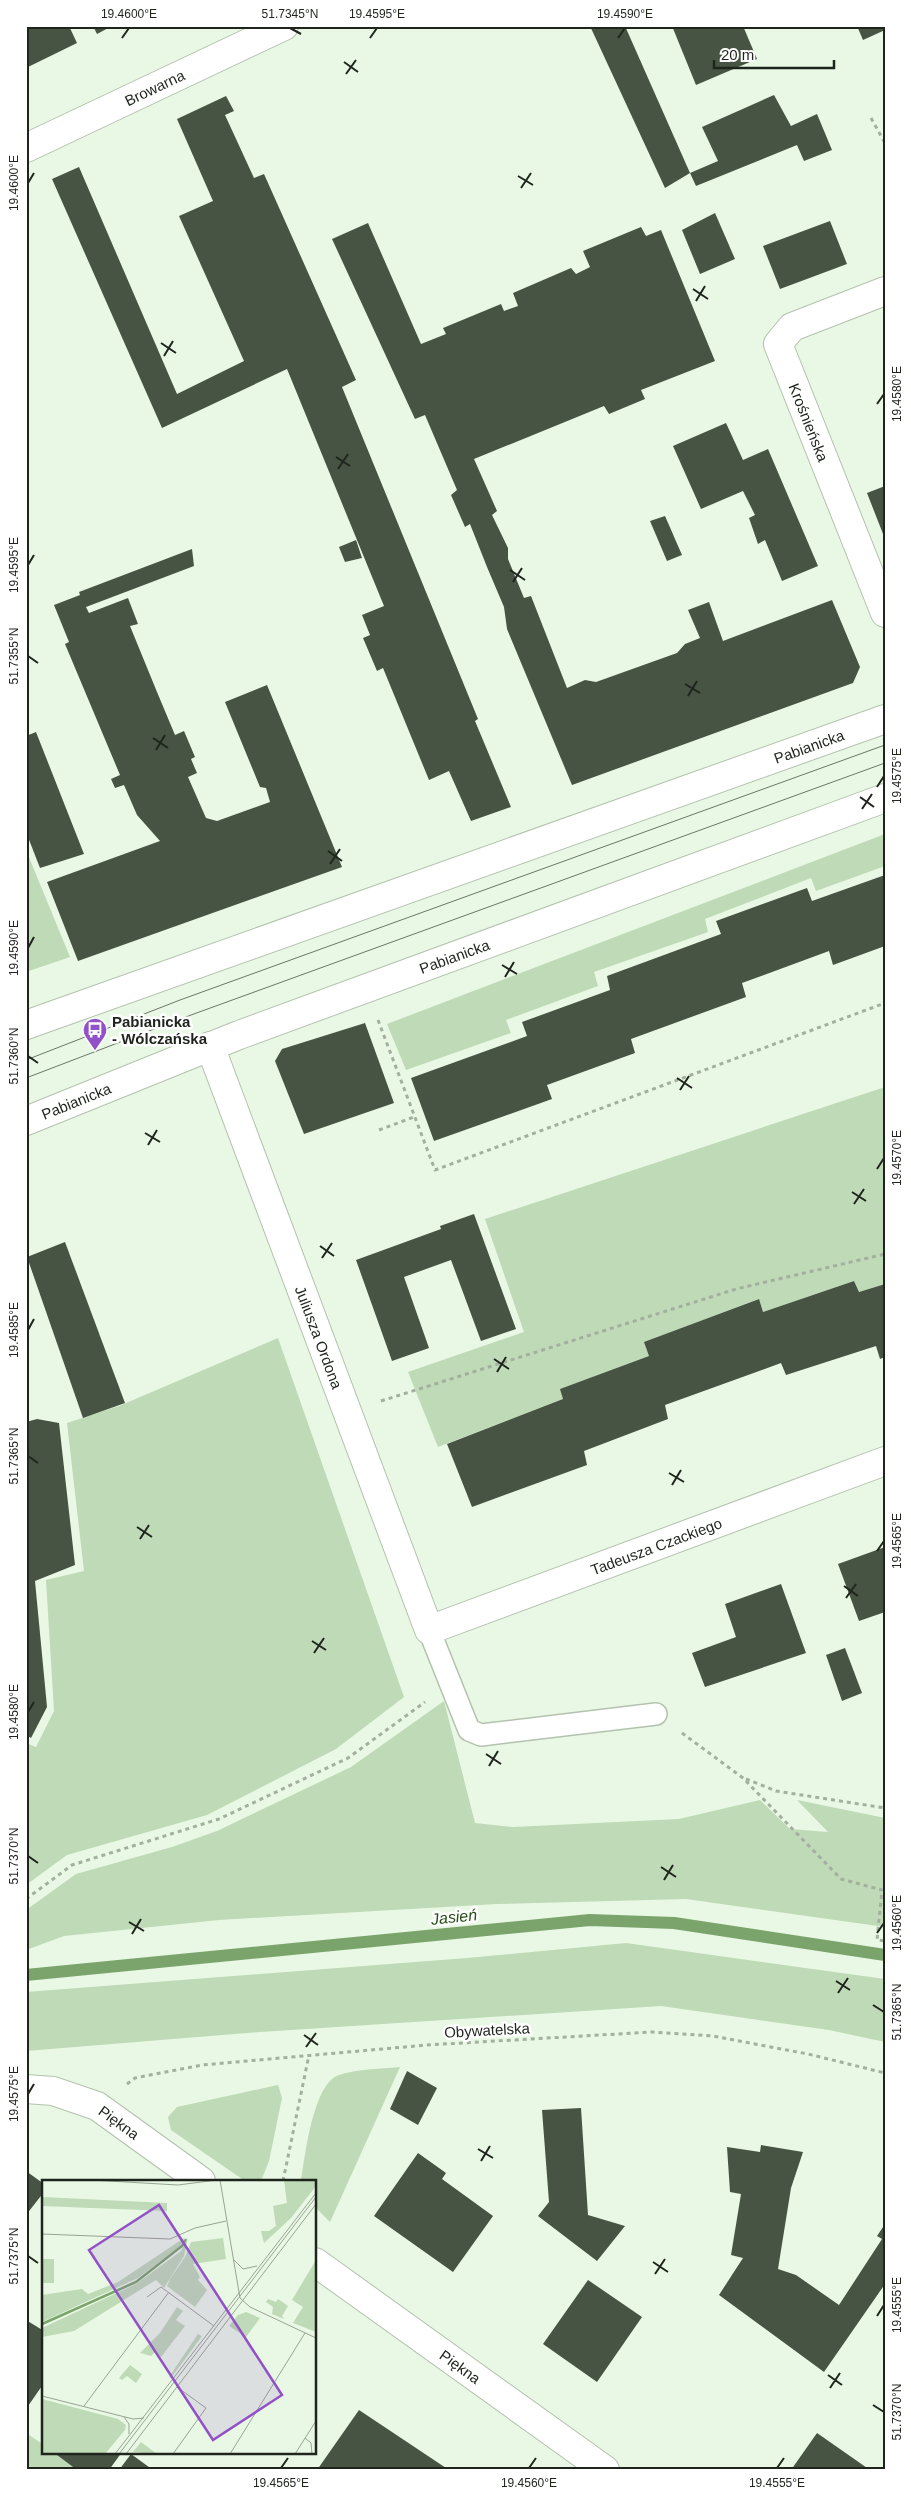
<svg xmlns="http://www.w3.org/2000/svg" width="911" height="2496" font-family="Arial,sans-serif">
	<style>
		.green { fill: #bedab6 }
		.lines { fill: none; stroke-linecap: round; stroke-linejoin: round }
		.stream { stroke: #7aa46c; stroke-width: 12 }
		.building { fill: #475443 }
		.lane-casing { stroke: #b3c2ae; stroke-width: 24 }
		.street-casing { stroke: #b3c2ae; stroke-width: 30 }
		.secondary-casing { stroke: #b3c2ae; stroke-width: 30 }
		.path { stroke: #a3af9f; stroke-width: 3; stroke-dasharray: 4 4; stroke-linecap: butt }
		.lane { stroke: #fff; stroke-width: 21 }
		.street { stroke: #fff; stroke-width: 28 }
		.secondary { stroke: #fff; stroke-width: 28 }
		.tram { stroke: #6c7569; stroke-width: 1 }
		.ticks { fill: none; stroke: #1f241d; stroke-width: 2 }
		.labels { text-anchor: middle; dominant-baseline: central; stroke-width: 5; stroke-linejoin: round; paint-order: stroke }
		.street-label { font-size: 15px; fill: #1f241d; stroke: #fff }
		.poi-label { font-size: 15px; font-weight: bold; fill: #1f241d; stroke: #fff; text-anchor: start }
		.water-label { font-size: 16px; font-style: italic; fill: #244e15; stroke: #fff }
		.inset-river { fill: none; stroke: #7aa46c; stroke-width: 2.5 }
		.inset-road { fill: none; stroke: #98a394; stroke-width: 1 }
		.view { fill: #9151c7; fill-opacity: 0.15; stroke: #9151c7; stroke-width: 2.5 }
		.inset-edge { fill: none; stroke: #1f241d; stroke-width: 2.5 }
		.neatline { fill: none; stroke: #1f241d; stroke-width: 2 }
		.ticks-label { font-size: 12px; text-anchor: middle; fill: #1f241d }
	</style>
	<rect width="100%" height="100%" fill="#e9f8e4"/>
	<!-- green -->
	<g class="green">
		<path d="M 885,834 L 885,866 L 816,891 L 811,878 L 705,919 L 708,932 L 594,972 L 598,986 L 506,1020 L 511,1033 L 406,1070 L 387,1024 Z"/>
		<path d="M 26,850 L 70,957 L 26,972 Z"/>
		<path d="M 885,1087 L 885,1284 L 859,1292 L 854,1281 L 763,1312 L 758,1299 L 645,1342 L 649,1356 L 561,1389 L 563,1399 L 438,1447 L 408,1372 L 524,1332 L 485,1219 Z"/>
		<path d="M 278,1338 L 404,1697 L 336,1749 L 207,1815 L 67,1855 L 26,1885 L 26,1743 L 36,1747 L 54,1711 L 46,1580 L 84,1571 L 67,1423 L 119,1406 Z"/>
		<path d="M 444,1701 L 475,1823 L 513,1827 L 679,1819 L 760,1800 L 790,1829 L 828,1832 L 797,1800 L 885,1818 L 885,1927 L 686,1899 L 497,1904 L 219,1920 L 64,1936 L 26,1950 L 26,1910 L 76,1874 L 172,1847 L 217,1831 L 351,1767 Z"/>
		<path d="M 626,1943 L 885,1979 L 885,2042 L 829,2030 L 661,2006 L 260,2032 L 26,2051 L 26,1992 L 467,1958 Z"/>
		<path d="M 400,2067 L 330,2222 L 315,2207 L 315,2181 L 301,2181 C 305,2157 313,2083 339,2075 C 357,2069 381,2069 400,2067 Z"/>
		<path d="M 278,2085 L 282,2098 L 269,2161 L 261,2181 L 245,2181 L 171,2130 L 168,2117 L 177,2107 Z"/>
		<path d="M 26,2433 L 44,2445 L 44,2452 L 53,2452 L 77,2470 L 26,2470 Z"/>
	</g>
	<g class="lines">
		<!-- stream -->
		<path class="stream" d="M 26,1975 L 590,1920 L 674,1923 L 885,1955"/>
	</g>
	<!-- building -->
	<g class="building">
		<path d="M 26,26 L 69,26 L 77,43 L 26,68 Z"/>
		<path d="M 93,26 L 112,26 L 97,34 Z"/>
		<path d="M 590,26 L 625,26 L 690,173 L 665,188 Z"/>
		<path d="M 672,26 L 743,26 L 757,59 L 696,85 Z"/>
		<path d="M 857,26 L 885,26 L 885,30 L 863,40 Z"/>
		<path d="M 774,95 L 791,126 L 817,114 L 832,150 L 804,161 L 797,145 L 696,186 L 690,173 L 718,161 L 702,127 Z"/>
		<path d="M 226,96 L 234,111 L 225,115 L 254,178 L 264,174 L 356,380 L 342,387 L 478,719 L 475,721 L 511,807 L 471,821 L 449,771 L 429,780 L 383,668 L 377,671 L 363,638 L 370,635 L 362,615 L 384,606 L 287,369 L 162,428 L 52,179 L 79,167 L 177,394 L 244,361 L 179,216 L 213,201 L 177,119 Z"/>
		<path d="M 715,213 L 735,259 L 700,274 L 682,230 Z"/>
		<path d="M 830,221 L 847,264 L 780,289 L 763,246 Z"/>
		<path d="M 368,223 L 421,344 L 446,334 L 443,328 L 501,304 L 504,311 L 518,306 L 513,293 L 571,268 L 576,274 L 590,267 L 583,251 L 641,227 L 646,236 L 661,230 L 715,361 L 641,390 L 645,399 L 609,414 L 604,406 L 474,459 L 497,511 L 492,515 L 508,548 L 508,559 L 524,598 L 531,596 L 567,688 L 585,680 L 596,682 L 677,653 L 685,644 L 700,638 L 688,610 L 709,602 L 723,641 L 832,600 L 860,667 L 853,683 L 572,785 L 507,629 L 504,607 L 487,567 L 470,524 L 465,527 L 451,495 L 457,490 L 425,415 L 415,419 L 332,239 Z"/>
		<path d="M 726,423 L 743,460 L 768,449 L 818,566 L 782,581 L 765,540 L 758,544 L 749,518 L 755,515 L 743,491 L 701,509 L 673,446 Z"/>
		<path d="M 885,486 L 885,539 L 867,493 Z"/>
		<path d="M 665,516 L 682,555 L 667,561 L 650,521 Z"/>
		<path d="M 356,540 L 362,558 L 345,562 L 339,547 Z"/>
		<path d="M 192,549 L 194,566 L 86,607 L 89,613 L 128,598 L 138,624 L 130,626 L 157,692 L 175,735 L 184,731 L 195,757 L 191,759 L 197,773 L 188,777 L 206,818 L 217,821 L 270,802 L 266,788 L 260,787 L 225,702 L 267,685 L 342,867 L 78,961 L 47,882 L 160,841 L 137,815 L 124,785 L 115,788 L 111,779 L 120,775 L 65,644 L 69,642 L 54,605 L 80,595 L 79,592 Z"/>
		<path d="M 36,732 L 84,854 L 40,868 L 26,832 L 26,736 Z"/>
		<path d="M 885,875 L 885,946 L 833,965 L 829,951 L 742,983 L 746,997 L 631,1039 L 635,1053 L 547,1085 L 552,1099 L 434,1141 L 411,1078 L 527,1036 L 522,1022 L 610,990 L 607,976 L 721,934 L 716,921 L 807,888 L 812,901 Z"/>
		<path d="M 365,1023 L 394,1103 L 304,1134 L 275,1061 L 282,1049 Z"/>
		<path d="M 474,1214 L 516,1329 L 481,1341 L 451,1260 L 404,1277 L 429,1348 L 392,1361 L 356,1260 L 441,1229 L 440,1226 Z"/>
		<path d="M 65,1242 L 125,1403 L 83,1418 L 27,1257 Z"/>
		<path d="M 854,1281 L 859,1292 L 885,1284 L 885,1357 L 880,1359 L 876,1346 L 786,1375 L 781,1363 L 665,1405 L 668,1419 L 584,1451 L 587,1465 L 472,1507 L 447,1444 L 563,1399 L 560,1389 L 649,1356 L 644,1342 L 759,1299 L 763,1312 Z"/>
		<path d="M 37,1419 L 59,1423 L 75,1565 L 35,1581 L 47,1707 L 31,1738 L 26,1735 L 26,1422 Z"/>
		<path d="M 885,1547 L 885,1612 L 859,1621 L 838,1564 Z"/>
		<path d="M 781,1584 L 806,1653 L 705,1687 L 692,1653 L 736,1637 L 725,1604 Z"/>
		<path d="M 845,1648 L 862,1693 L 842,1701 L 826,1655 Z"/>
		<path d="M 407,2071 L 437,2088 L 418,2125 L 390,2109 Z"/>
		<path d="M 581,2108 L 588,2215 L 625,2226 L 597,2261 L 538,2216 L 549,2202 L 542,2110 Z"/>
		<path d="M 761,2145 L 803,2152 L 791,2188 L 778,2269 L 796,2275 L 839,2305 L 882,2239 L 877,2236 L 885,2224 L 885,2284 L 824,2372 L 719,2295 L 743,2258 L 731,2255 L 741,2194 L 730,2192 L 727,2147 L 760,2152 Z"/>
		<path d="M 418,2153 L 446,2173 L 442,2179 L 493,2216 L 453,2272 L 374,2216 Z"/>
		<path d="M 26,2171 L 44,2184 L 44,2192 L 26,2215 Z"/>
		<path d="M 588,2280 L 642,2317 L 597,2382 L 543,2344 Z"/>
		<path d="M 26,2320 L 44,2331 L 44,2383 L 26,2409 Z"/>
		<path d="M 359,2410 L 449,2470 L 317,2470 Z"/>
		<path d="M 817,2433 L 870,2470 L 791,2470 Z"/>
		<path d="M 53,2452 L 122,2452 L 109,2470 L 77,2470 Z"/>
		<path d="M 131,2454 L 153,2470 L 119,2470 Z"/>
	</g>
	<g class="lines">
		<defs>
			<path id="lane" d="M 429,1630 L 469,1730 L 481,1735 L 656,1714"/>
			<g id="street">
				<path id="s1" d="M 26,148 L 284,26"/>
				<path id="s2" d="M 885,291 L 792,327 L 778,344 L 885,613"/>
				<path id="s3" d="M 210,1046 L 429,1630 L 885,1461"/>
				<path id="s4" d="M 26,2089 L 53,2091 L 97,2106 L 201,2181"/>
				<path id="s5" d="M 315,2262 L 605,2470"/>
			</g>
			<g id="secondary">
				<path id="s6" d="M 26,1025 L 885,719"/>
				<path id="s7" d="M 26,1121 L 239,1035 L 885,798"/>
			</g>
		</defs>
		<!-- lane casing -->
		<use href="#lane" class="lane-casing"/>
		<!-- street casing -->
		<use href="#street" class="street-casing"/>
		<!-- secondary casing -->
		<use href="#secondary" class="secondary-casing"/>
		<!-- path -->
		<g class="path">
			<path d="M 871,118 L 885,143"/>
			<path d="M 378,1020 L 435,1170 L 885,1003"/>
			<path d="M 379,1130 L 414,1117"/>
			<path d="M 381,1401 L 736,1289 L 885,1254"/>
			<path d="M 682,1733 L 743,1778 L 841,1879 L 882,1890 L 877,1940 L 885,1941"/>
			<path d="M 746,1779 L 776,1791 L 885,1808"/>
			<path d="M 26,1899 L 72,1865 L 219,1819 L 348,1758 L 425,1702"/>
			<path d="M 127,2084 L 135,2078 L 202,2065 L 427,2045 L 652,2032 L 713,2036 L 808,2054 L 885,2073"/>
			<path d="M 283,2181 L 309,2055"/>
		</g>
		<!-- lane -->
		<use href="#lane" class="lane"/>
		<!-- street -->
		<use href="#street" class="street"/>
		<!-- secondary -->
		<use href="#secondary" class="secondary"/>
		<!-- tram -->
		<g class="tram">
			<path d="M 26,1060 L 180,1000 L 885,745"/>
			<path d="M 26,1078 L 191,1015 L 885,763"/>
		</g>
	</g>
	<!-- ticks -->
	<path class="ticks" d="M 290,28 L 301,34M 122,38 L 129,28M 370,38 L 377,28M 618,38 L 625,28M 344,62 L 358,72M 346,74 L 356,60M 518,176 L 533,185M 28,183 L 34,173M 521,188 L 531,173M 693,289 L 708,299M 696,301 L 705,286M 161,343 L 176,353M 164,356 L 173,341M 877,404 L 884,394M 336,457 L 350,466M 338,469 L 348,454M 28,565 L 34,555M 510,570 L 525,580M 513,582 L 522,568M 28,656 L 38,663M 685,684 L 700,693M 688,696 L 697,681M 153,738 L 168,748M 156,750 L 165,735M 877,787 L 884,776M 860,797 L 874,807M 862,809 L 872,794M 328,851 L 342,861M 330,864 L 340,849M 28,948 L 34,937M 502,965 L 517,974M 505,977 L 514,962M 28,1056 L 38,1063M 677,1078 L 692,1088M 680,1090 L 689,1076M 145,1133 L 160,1142M 148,1145 L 157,1130M 877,1169 L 884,1158M 852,1192 L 866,1201M 854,1204 L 864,1189M 320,1246 L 334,1256M 322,1258 L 332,1243M 28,1330 L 34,1319M 494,1359 L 509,1369M 497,1372 L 506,1357M 28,1456 L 38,1463M 669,1473 L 684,1482M 672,1485 L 681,1470M 137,1527 L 152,1537M 140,1539 L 149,1525M 877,1551 L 884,1541M 844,1586 L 858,1596M 846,1598 L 856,1584M 312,1641 L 326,1650M 314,1653 L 324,1638M 28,1712 L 34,1702M 486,1754 L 501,1764M 489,1766 L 498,1751M 28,1856 L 38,1863M 661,1867 L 676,1877M 664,1880 L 673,1865M 129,1922 L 144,1931M 877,1933 L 884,1923M 132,1934 L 141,1919M 836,1981 L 850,1990M 838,1993 L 848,1978M 873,2005 L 884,2012M 304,2035 L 318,2045M 306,2047 L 316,2033M 28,2094 L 34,2084M 478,2149 L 493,2158M 481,2161 L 490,2146M 28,2256 L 38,2263M 653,2262 L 668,2272M 655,2274 L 665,2259M 877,2316 L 884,2305M 828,2375 L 842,2385M 830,2388 L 840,2373M 873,2405 L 884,2412M 281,2468 L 288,2458M 529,2468 L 536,2458M 777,2468 L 784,2458"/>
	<!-- icons -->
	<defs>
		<symbol id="bus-pin" viewBox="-11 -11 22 30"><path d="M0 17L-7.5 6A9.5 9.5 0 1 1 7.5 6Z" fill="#9151c7" stroke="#fff"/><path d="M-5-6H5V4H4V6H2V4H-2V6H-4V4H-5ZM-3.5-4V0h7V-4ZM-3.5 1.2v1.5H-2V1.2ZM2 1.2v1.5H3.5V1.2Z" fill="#fff"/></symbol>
	</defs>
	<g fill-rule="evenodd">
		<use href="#bus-pin" x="81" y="1016" width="28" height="38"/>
	</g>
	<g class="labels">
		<!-- street labels -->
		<g class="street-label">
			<text stroke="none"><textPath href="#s1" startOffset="142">Browarna</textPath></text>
			<text stroke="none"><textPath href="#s2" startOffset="206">Krośnieńska</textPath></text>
			<text stroke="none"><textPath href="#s6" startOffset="831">Pabianicka</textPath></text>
			<text stroke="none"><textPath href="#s7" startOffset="459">Pabianicka</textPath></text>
			<text stroke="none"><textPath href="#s7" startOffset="54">Pabianicka</textPath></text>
			<text stroke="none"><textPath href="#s3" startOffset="311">Juliusza Ordona</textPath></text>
			<text stroke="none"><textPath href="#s3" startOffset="866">Tadeusza Czackiego</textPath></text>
			<text transform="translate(487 2030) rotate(-3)">Obywatelska</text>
			<text stroke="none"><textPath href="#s4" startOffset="101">Piękna</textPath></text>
			<text stroke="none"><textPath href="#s5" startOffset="179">Piękna</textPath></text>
		</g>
		<!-- poi labels -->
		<g class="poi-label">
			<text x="112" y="1021">Pabianicka<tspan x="112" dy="17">- Wólczańska</tspan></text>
		</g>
		<!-- water labels -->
		<g class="water-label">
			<text transform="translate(454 1917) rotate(-6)">Jasień</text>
		</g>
	</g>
	<!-- overview -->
	<g transform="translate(42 2180)">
		<rect width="274" height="274" fill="#e9f8e4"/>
		<path d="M 242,0 L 274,0 L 274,6 L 249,38 L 222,63 L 219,51 L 227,51 L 234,46 L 231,26 L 245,23 ZM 0,17 L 125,23 L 125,31 L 0,26 ZM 146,57 L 142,76 L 122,108 L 114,100 L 32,151 L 0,157 L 0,148 L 94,104 L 139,71 ZM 142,58 L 141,64 L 96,98 L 0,142 L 0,115 L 40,109 L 46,114 L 76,102 ZM 181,58 L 184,79 L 151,84 L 158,97 L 156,100 L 165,110 L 153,127 L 125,106 L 128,99 L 143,77 L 149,62 ZM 1,79 L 12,79 L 12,103 L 1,103 ZM 274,80 L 274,152 L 251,143 L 261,127 L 250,120 ZM 226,119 L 234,122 L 236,119 L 246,126 L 240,136 L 242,139 L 230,134 L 231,127 L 224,122 ZM 135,127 L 141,131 L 134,140 L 143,146 L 119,177 L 113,172 L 109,176 L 98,173 L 118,153 ZM 204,132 L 218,138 L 204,157 L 187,146 L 196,135 ZM 156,154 L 160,156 L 129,198 L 127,197 ZM 88,185 L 100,194 L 94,203 L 85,196 L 80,200 L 77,198 ZM 0,219 L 76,239 L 84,245 L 83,250 L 63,274 L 0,274 ZM 99,262 L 115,274 L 91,272 Z" fill="#bedab6"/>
		<path class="inset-river" d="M 0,144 L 94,102 L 140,66 L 144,59"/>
		<path class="inset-road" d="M 49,0 L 136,5 L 175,0M 178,0 L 198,118 L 208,127 L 274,158M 0,54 L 128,59 L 153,48 L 184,41M 191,79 L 201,89 L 215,86M 105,117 L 119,107 L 172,146M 0,216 L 91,239 L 102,238M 42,226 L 127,112M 82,237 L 87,244 L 87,254M 263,258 L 269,263 L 270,274M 73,274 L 274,13M 77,274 L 274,17M 84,274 L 274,24M 131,274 L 164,228 L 135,207M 188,274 L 263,153M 253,274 L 274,241"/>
		<path class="view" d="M 117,25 L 240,215 L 171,260 L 47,70 Z"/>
		<rect width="274" height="274" class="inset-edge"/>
	</g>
	<!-- border -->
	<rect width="911" height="2496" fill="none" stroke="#ffffff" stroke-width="55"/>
	<!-- scale -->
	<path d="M714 60v8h120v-8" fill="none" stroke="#1f241d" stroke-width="2.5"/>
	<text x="721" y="60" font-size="15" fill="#1f241d" stroke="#ffffff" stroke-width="4" paint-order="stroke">20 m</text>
	<rect x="28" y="28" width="856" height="2440" class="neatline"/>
	<g class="ticks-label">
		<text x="129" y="18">19.4600°E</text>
		<text x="290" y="18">51.7345°N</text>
		<text x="377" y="18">19.4595°E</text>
		<text x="625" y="18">19.4590°E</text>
		<text transform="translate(14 183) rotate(-90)" y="4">19.4600°E</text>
		<text transform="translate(897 394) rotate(-90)" y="4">19.4580°E</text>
		<text transform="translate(14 565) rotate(-90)" y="4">19.4595°E</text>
		<text transform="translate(14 656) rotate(-90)" y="4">51.7355°N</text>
		<text transform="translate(897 776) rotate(-90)" y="4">19.4575°E</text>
		<text transform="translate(14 948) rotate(-90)" y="4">19.4590°E</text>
		<text transform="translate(14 1056) rotate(-90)" y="4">51.7360°N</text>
		<text transform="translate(897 1158) rotate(-90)" y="4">19.4570°E</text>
		<text transform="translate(14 1330) rotate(-90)" y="4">19.4585°E</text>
		<text transform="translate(14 1456) rotate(-90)" y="4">51.7365°N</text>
		<text transform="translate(897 1541) rotate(-90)" y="4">19.4565°E</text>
		<text transform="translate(14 1712) rotate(-90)" y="4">19.4580°E</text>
		<text transform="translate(14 1856) rotate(-90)" y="4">51.7370°N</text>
		<text transform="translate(897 1923) rotate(-90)" y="4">19.4560°E</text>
		<text transform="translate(897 2012) rotate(-90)" y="4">51.7365°N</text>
		<text transform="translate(14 2094) rotate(-90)" y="4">19.4575°E</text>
		<text transform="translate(14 2256) rotate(-90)" y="4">51.7375°N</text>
		<text transform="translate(897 2305) rotate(-90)" y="4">19.4555°E</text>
		<text transform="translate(897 2412) rotate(-90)" y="4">51.7370°N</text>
		<text x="281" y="2487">19.4565°E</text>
		<text x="529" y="2487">19.4560°E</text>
		<text x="777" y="2487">19.4555°E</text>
	</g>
</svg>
